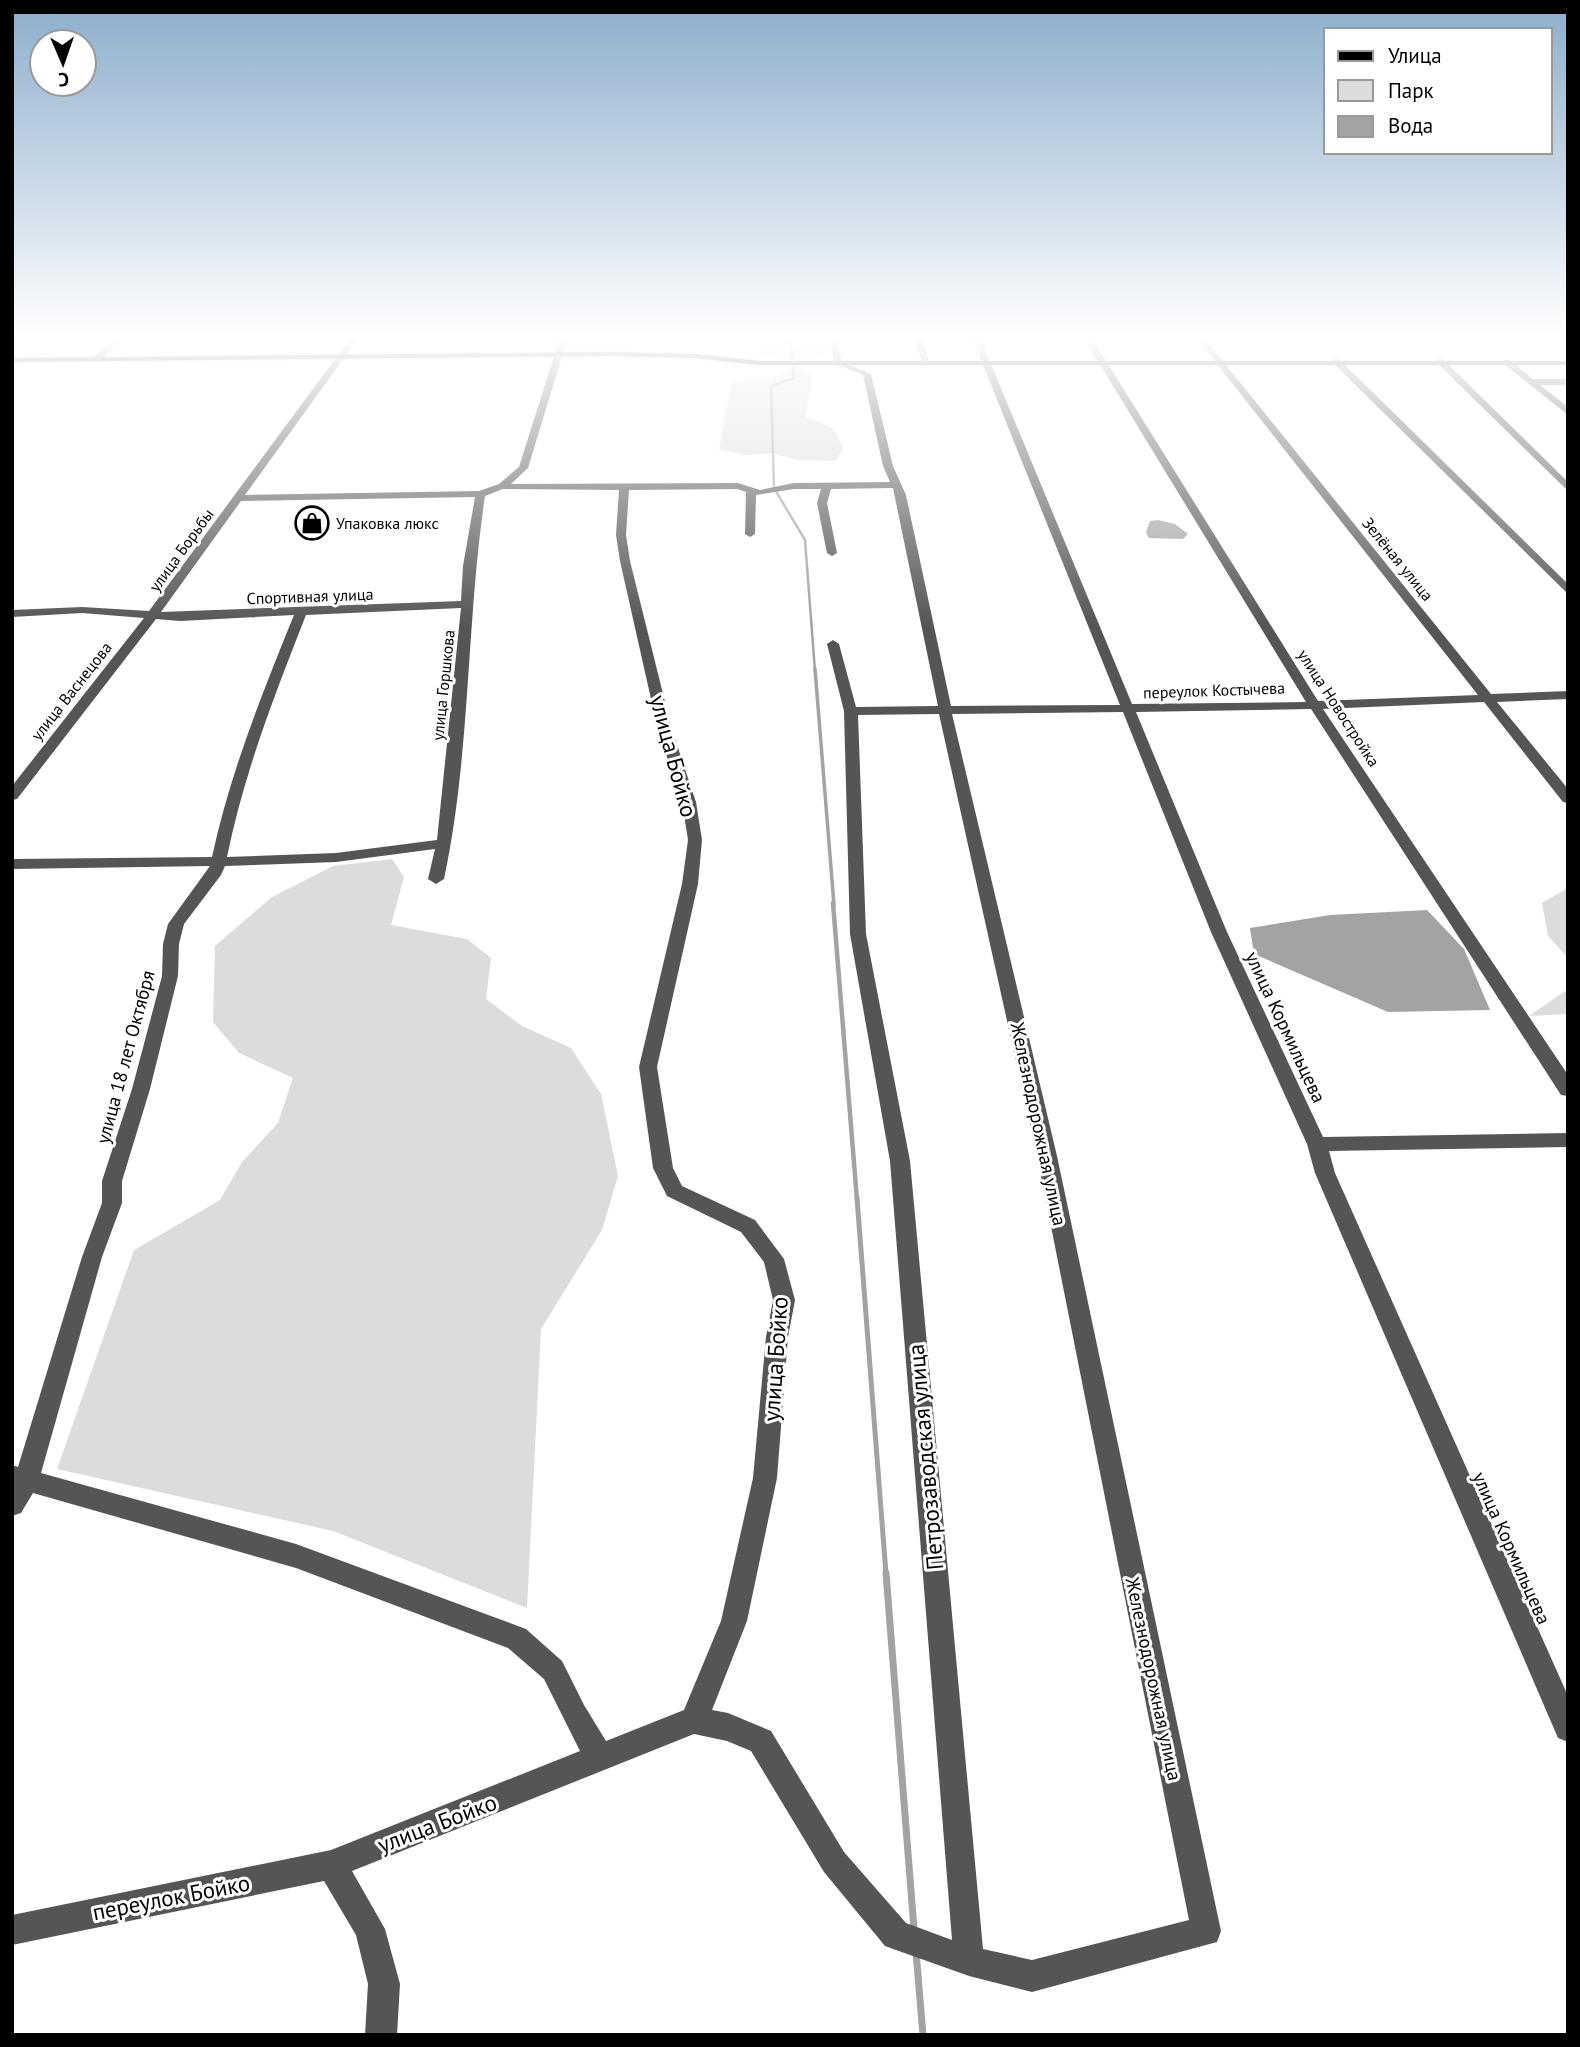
<svg xmlns="http://www.w3.org/2000/svg" width="1580" height="2047" font-family="'PT Sans',sans-serif">
	<style>
		.green { fill: #dcdcdc }
		.water { fill: #a3a3a3 }
		.lines { fill: none; stroke-linecap: round; stroke-linejoin: round }
		.stream-far4 { stroke: #a3a3a3; stroke-width: 2.5 }
		.stream-far3 { stroke: #a3a3a3; stroke-width: 3.5 }
		.stream-far2 { stroke: #a3a3a3; stroke-width: 4.5 }
		.stream-far1 { stroke: #a3a3a3; stroke-width: 5 }
		.stream { stroke: #a3a3a3; stroke-width: 7 }
		.major-casing { stroke: #dbdbdb; stroke-width: 3 }
		.minor { fill: #555; fill-rule: evenodd }
		.major { fill: #000; fill-rule: evenodd }
		.labels { text-anchor: middle; dominant-baseline: central; stroke-width: 6; stroke-linejoin: round; paint-order: stroke }
		.far-poi-label { font-size: 16px; fill: #000; stroke: #fff; text-anchor: start }
		.far-street-label { font-size: 16px; fill: #000; stroke: #fff }
		.street-label { font-size: 19px; fill: #000; stroke: #fff }
		.near-street-label { font-size: 23px; fill: #000; stroke: #fff }
	</style>
	<rect width="100%" height="100%" fill="#fff"/>
	<!-- green -->
	<g class="green">
		<path d="M 754,340 L 807,340 L 828,344 L 828,350 C 809,365 782,361 759,354 L 761,346 Z"/>
		<path d="M 797,366 L 812,375 L 806,417 L 833,428 L 843,448 L 836,461 L 797,460 L 771,453 L 746,455 L 719,449 L 732,381 L 772,379 Z"/>
		<path d="M 392,859 L 404,877 L 391,925 L 467,939 L 491,958 L 486,999 L 522,1026 L 571,1048 L 601,1094 L 618,1176 L 602,1230 L 541,1329 L 527,1608 L 333,1531 L 57,1469 L 134,1250 L 220,1200 L 242,1162 L 278,1123 L 293,1078 L 239,1053 L 213,1022 L 215,946 L 272,897 L 333,866 Z"/>
		<path d="M 1568,888 L 1568,958 L 1548,936 L 1542,903 Z"/>
		<path d="M 1568,989 L 1568,1014 L 1529,1016 Z"/>
	</g>
	<!-- water -->
	<g class="water">
		<path d="M 1158,520 L 1175,524 L 1188,534 L 1183,539 L 1149,538 L 1146,532 L 1150,521 Z"/>
		<path d="M 1427,910 L 1464,949 L 1490,1010 L 1388,1012 L 1254,954 L 1250,928 L 1330,915 Z"/>
	</g>
	<g class="lines">
		<!-- stream-far4 -->
		<path class="stream-far4" d="M 790,340 L 794,378 L 771,386 L 774,488 L 805,540 L 815,671"/>
		<!-- stream-far3 -->
		<path class="stream-far3" d="M 815,669 L 834,905"/>
		<!-- stream-far2 -->
		<path class="stream-far2" d="M 833,903 L 857,1200"/>
		<!-- stream-far1 -->
		<path class="stream-far1" d="M 857,1198 L 886,1574"/>
		<!-- stream -->
		<g class="stream">
			<path d="M 886,1573 L 914,1929"/>
			<path d="M 916,1952 L 923,2035"/>
		</g>
		<defs>
			<path id="major" d="M 612,352 L 694,354 L 760,361 L 1568,361 L 1568,365 L 760,365 L 694,358 L 612,356 L 12,362 L 12,358 Z"/>
		</defs>
		<!-- major casing -->
		<use href="#major" class="major-casing"/>
		<!-- minor -->
		<g class="minor">
			<path d="M 114,340 L 122,340 L 99,361 L 93,361 L 93,357 Z"/>
			<path d="M 349,340 L 357,340 L 245,495 L 479,491 L 499,484 L 519,467 L 559,340 L 567,340 L 528,468 L 511,484 L 738,483 L 760,490 L 794,483 L 890,482 L 883,466 L 863,375 L 834,363 L 830,340 L 838,340 L 842,362 L 871,374 L 893,466 L 906,495 L 951,706 L 1120,705 L 973,340 L 981,340 L 1132,704 L 1306,702 L 1085,340 L 1093,340 L 1318,701 L 1478,695 L 1198,340 L 1206,340 L 1491,694 L 1568,691 L 1568,699 L 1497,702 L 1568,789 L 1568,803 L 1563,802 L 1484,702 L 1323,709 L 1568,1075 L 1568,1096 L 1561,1095 L 1311,709 L 1136,712 L 1227,932 L 1323,1137 L 1568,1133 L 1568,1147 L 1329,1151 L 1335,1173 L 1568,1696 L 1568,1742 L 1558,1738 L 1315,1173 L 1307,1144 L 1211,932 L 1123,712 L 952,714 L 1057,1156 L 1221,1931 L 1217,1942 L 1032,1992 L 969,1976 L 896,1950 L 885,1946 L 824,1872 L 751,1751 L 727,1741 L 694,1734 L 352,1871 L 385,1929 L 400,1984 L 397,2035 L 365,2035 L 368,1984 L 356,1935 L 324,1881 L 12,1945 L 12,1915 L 331,1850 L 580,1751 L 544,1679 L 508,1648 L 296,1568 L 33,1493 L 21,1513 L 12,1516 L 12,1465 L 18,1467 L 82,1257 L 102,1203 L 102,1181 L 132,1089 L 162,976 L 163,944 L 168,924 L 210,866 L 12,869 L 12,859 L 212,857 C 230,773 262,694 294,615 L 180,621 L 156,619 L 17,799 L 12,800 L 12,786 L 144,618 L 82,613 L 12,617 L 12,610 L 82,607 L 149,611 ZM 893,488 L 938,706 L 856,707 L 839,644 L 833,640 L 827,644 L 844,711 L 850,934 L 890,1161 L 952,1940 L 906,1923 L 844,1852 L 771,1731 L 728,1713 L 712,1710 L 747,1621 L 777,1478 L 788,1337 L 795,1300 L 784,1259 L 755,1220 L 682,1186 L 673,1168 L 657,1067 L 698,884 L 702,840 L 696,802 L 672,730 L 630,561 L 626,535 L 629,490 L 737,489 L 746,492 L 745,534 L 750,537 L 755,534 L 756,495 L 794,489 L 821,489 L 817,503 L 827,553 L 832,556 L 837,553 L 827,503 L 831,489 ZM 503,489 L 619,490 L 616,535 L 620,561 L 658,730 L 682,802 L 688,840 L 682,884 L 639,1067 L 653,1168 L 667,1196 L 741,1232 L 764,1262 L 773,1300 L 766,1337 L 753,1478 L 721,1621 L 684,1710 L 606,1741 L 584,1705 L 562,1661 L 526,1629 L 296,1544 L 41,1473 L 102,1257 L 122,1203 L 122,1181 L 150,1089 L 178,976 L 179,944 L 184,924 L 221,875 L 225,866 L 336,862 L 435,849 L 428,879 L 436,884 L 444,879 C 471,753 466,622 485,496 ZM 475,497 L 463,566 L 461,601 L 161,612 L 241,501 ZM 461,608 L 437,840 L 336,853 L 227,857 C 244,773 275,694 306,615 ZM 939,714 L 1037,1156 L 1189,1920 L 1032,1960 L 983,1949 L 910,1161 L 866,934 L 858,715 Z"/>
			<path d="M 915,340 L 923,340 L 929,364 L 922,362 Z"/>
			<path d="M 1333,359 L 1339,359 L 1568,584 L 1568,594 L 1333,363 Z"/>
			<path d="M 1437,359 L 1443,359 L 1568,482 L 1568,491 L 1437,363 Z"/>
			<path d="M 1504,360 L 1510,360 L 1533,379 L 1568,379 L 1568,385 L 1540,385 L 1568,407 L 1568,415 L 1504,364 Z"/>
		</g>
		<!-- major -->
		<use href="#major" class="major"/>
	</g>
	<!-- sky -->
	<linearGradient id="sky" x2="0" y2="1"><stop stop-color="#8cadcc"/><stop offset="0.54" stop-color="#fff"/><stop offset="1" stop-color="#fff" stop-opacity="0"/></linearGradient>
	<rect width="1580" height="626" fill="url(#sky)"/>
	<!-- icons -->
	<defs>
		<symbol id="shop-ring" viewBox="-11 -11 22 22"><circle r="9.5" fill="#fff" stroke="#000" stroke-width="1.5"/><path d="M-5-2.5h2.3a2.7 3.5 0 0 1 5.4 0H5L5.5 6h-11ZM-1.5-2.5h3a1.5 2.3 0 0 0-3 0Z" fill="#000"/></symbol>
	</defs>
	<g fill-rule="evenodd">
		<use href="#shop-ring" x="293" y="504" width="38" height="38"/>
	</g>
	<g class="labels">
		<!-- far-poi labels -->
		<g class="far-poi-label">
			<text x="336" y="523">Упаковка люкс</text>
		</g>
		<!-- far-street labels -->
		<g class="far-street-label">
			<text transform="translate(181 550) rotate(-54)">улица Борьбы</text>
			<text transform="translate(1398 559) rotate(51)">Зелёная улица</text>
			<text transform="translate(310 596) rotate(-2)">Спортивная улица</text>
			<text transform="translate(443 685) rotate(-84)">улица Горшкова</text>
			<text transform="translate(1214 690) rotate(-2)">переулок Костычева</text>
			<text transform="translate(71 691) rotate(-52)">улица Васнецова</text>
			<text transform="translate(1339 708) rotate(57)">улица Новостройка</text>
		</g>
		<!-- street labels -->
		<g class="street-label">
			<text transform="translate(1286 1027) rotate(65)">улица Кормильцева</text>
			<text transform="translate(125 1057) rotate(-75)">улица 18 лет Октября</text>
			<text transform="translate(1039 1124) rotate(78)">Железнодорожная улица</text>
			<text transform="translate(1512 1548) rotate(66)">улица Кормильцева</text>
			<text transform="translate(1154 1679) rotate(78)">Железнодорожная улица</text>
		</g>
		<!-- near-street labels -->
		<g class="near-street-label">
			<text transform="translate(674 756) rotate(75)">улица Бойко</text>
			<text transform="translate(775 1359) rotate(-86)">улица Бойко</text>
			<text transform="translate(925 1457) rotate(-95)">Петрозаводская улица</text>
			<text transform="translate(437 1823) rotate(-21)">улица Бойко</text>
			<text transform="translate(171 1897) rotate(-11)">переулок Бойко</text>
		</g>
	</g>
	<!-- border -->
	<rect width="1580" height="2047" fill="none" stroke="#000000" stroke-width="28"/>
	<!-- legend -->
	<rect x="1324" y="28" width="228" height="126" fill="#ffffff" stroke="#999999" stroke-width="2"/>
	<rect x="1338" y="51" width="35" height="10" fill="#000000" stroke="#999999" stroke-width="2"/>
	<text x="1388" y="63" font-size="21" fill="#000000">Улица</text>
	<rect x="1338" y="80" width="35" height="21" fill="#dcdcdc" stroke="#999999" stroke-width="2"/>
	<text x="1388" y="98" font-size="21" fill="#000000">Парк</text>
	<rect x="1338" y="116" width="35" height="21" fill="#a3a3a3" stroke="#999999" stroke-width="2"/>
	<text x="1388" y="133" font-size="21" fill="#000000">Вода</text>
	<!-- north arrow -->
	<g transform="translate(63 63) rotate(178)"><circle r="33" fill="#ffffff" stroke="#999999" stroke-width="2"/>
	<path d="M0-5L12 26L0 18L-12 26Z" fill="#000000"/>
	<text y="-10" font-size="19" font-weight="bold" text-anchor="middle" fill="#000000">С</text>
	</g>
</svg>
